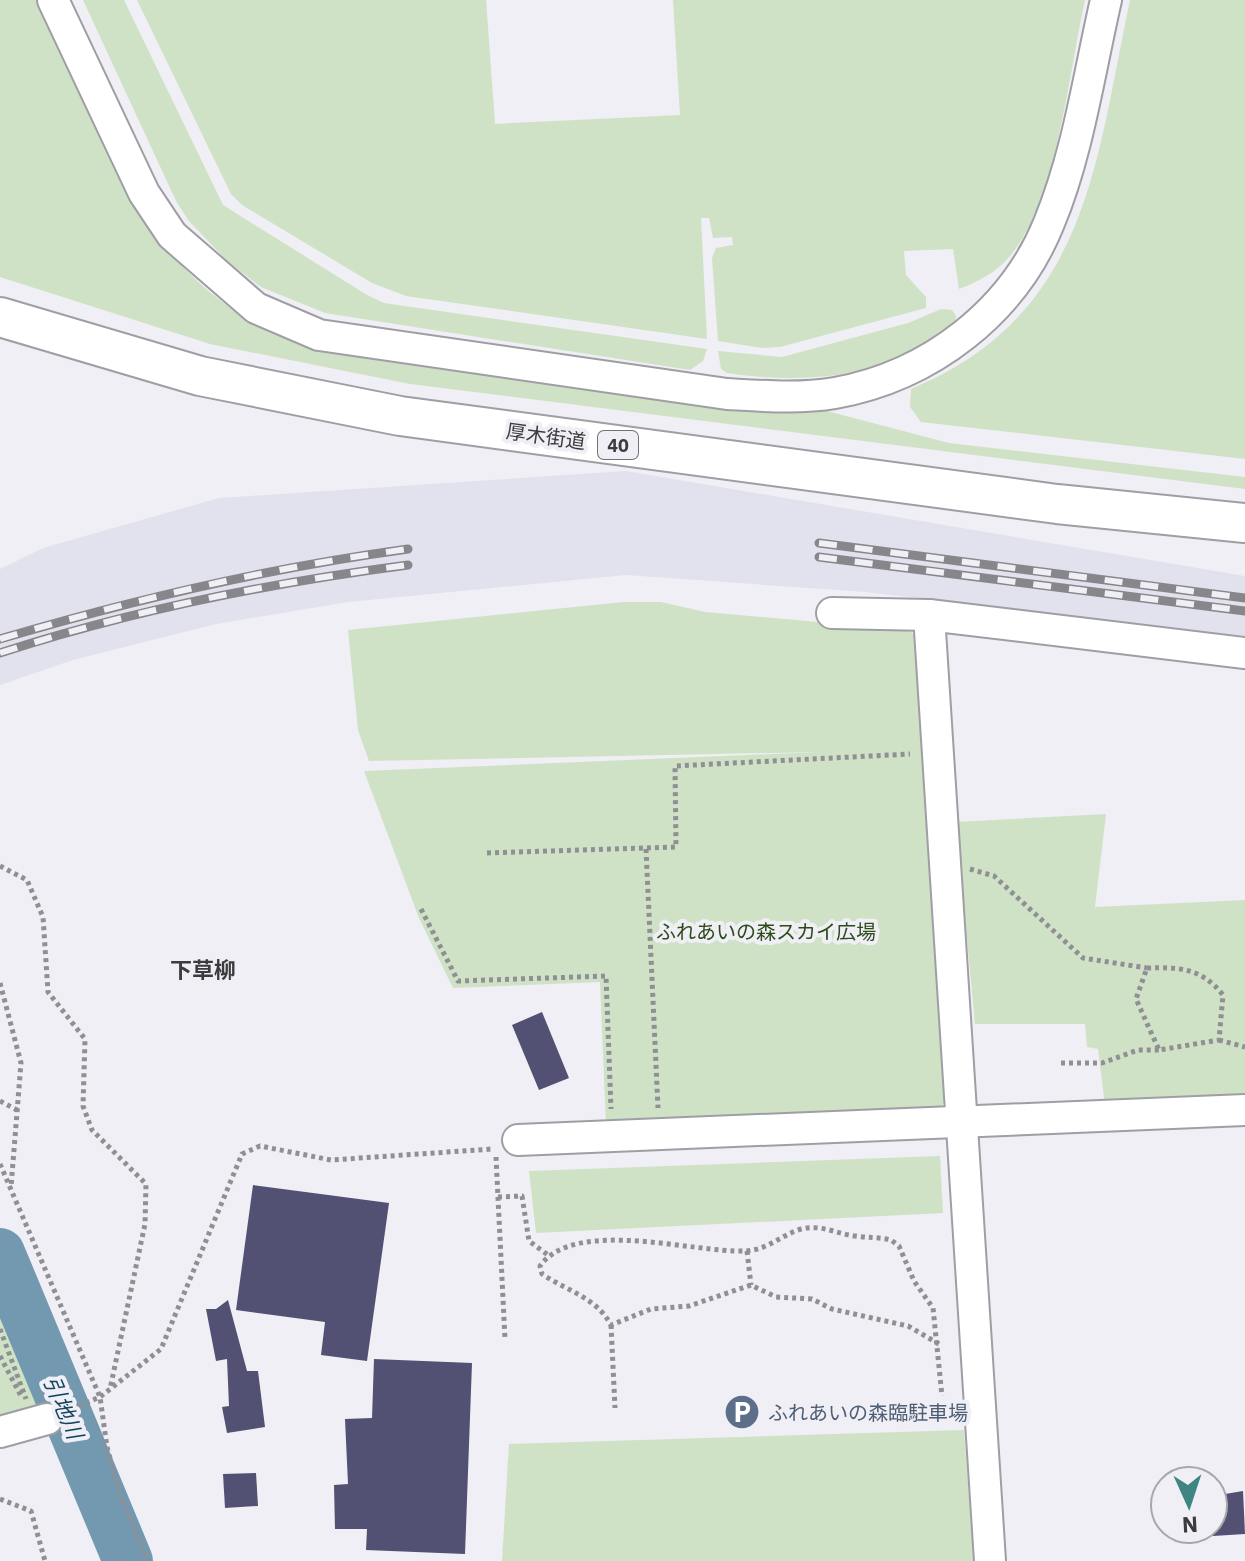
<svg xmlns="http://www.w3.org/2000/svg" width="1245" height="1561" font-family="'IBM Plex Sans','Noto Sans JP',sans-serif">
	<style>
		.built { fill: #e2e2ee }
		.green { fill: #cfe2c6 }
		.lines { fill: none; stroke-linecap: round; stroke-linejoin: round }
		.river { stroke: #7399b1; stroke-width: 50 }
		.building { fill: #525173 }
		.minor-casing { stroke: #9e9ea4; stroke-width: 34 }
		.major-casing { stroke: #9e9ea4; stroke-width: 42 }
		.path { stroke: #909094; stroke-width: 5; stroke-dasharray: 4 4; stroke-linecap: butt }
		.minor { stroke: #fff; stroke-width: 30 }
		.major { stroke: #fff; stroke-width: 38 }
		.rail-casing { stroke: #87878b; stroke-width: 9 }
		.rail { stroke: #efeff5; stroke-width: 6; stroke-dasharray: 18; stroke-linecap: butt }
		.labels { text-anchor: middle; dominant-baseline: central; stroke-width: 8; stroke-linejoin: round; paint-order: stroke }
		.shield { fill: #efeff5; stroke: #727275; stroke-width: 2 }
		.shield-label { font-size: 18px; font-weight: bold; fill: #3c3c3e }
		.street-label { font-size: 20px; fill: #3c3c3e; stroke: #efeff5 }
		.park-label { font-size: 20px; fill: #2c4b19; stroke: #efeff5 }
		.service-label { font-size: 20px; fill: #4e5e75; stroke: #efeff5; text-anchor: start }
		.neighbourhood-label { font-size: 22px; font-weight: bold; fill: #3c3c3e; stroke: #efeff5 }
		.water-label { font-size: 22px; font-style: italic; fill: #14455f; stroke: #efeff5 }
	</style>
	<rect width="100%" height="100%" fill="#efeff5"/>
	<!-- built -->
	<path class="built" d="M 626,471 L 1245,576 L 1245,636 L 865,592 L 626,575 L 348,602 L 216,624 L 73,660 L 0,685 L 0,569 L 43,548 L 219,498 Z"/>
	<!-- green -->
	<g class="green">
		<path d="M 0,0 L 44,0 L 165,248 C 215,303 251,328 323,349 L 740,409 L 793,413 L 823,410 L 949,443 L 1245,477 L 1245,489 L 410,384 L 210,344 L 0,277 Z"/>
		<path d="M 83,0 L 124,0 L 223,205 L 367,295 L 384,303 L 707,349 L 703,361 L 690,370 L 325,313 L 261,287 L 227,261 L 189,221 L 177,203 Z"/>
		<path d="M 137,0 L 486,0 L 495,124 L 680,115 L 673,0 L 1085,0 C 1069,72 1057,200 1010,256 C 997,272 977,282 959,289 L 953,249 L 904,251 L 906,275 L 926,297 L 926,308 L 780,347 L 762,348 L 718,341 L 712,258 L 716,248 L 733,245 L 732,237 L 713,238 L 709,218 L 701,218 L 707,339 L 406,296 L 372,283 L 242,205 L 231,194 Z"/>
		<path d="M 1130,0 L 1245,0 L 1245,459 L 921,422 L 910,407 L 911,389 C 1088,315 1095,165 1130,0 Z"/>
		<path d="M 941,309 L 952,310 L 956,316 L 955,324 C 892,378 806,385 727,373 L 721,369 L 718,351 L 782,357 L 908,323 Z"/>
		<path d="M 623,602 L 661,602 L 705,612 L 908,630 L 919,638 L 950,1097 L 933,1114 L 606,1126 L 600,982 L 453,988 L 419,918 L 364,771 L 819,752 L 369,761 L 358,730 L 348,630 Z"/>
		<path d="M 1106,814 L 1095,907 L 1245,900 L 1245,1099 L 1105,1106 L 1098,1049 L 1087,1047 L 1085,1024 L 975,1024 L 956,822 Z"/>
		<path d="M 940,1156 L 943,1213 L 536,1233 L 529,1171 Z"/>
		<path d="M 0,1298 L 47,1408 L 0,1418 Z"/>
		<path d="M 964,1430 L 974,1561 L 502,1561 L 509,1444 Z"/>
	</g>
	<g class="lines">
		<!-- river -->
		<path class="river" d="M 0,1253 L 128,1561"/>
	</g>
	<!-- building -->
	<g class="building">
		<path d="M 542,1012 L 569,1078 L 539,1090 L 512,1025 Z"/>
		<path d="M 253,1185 L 389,1203 L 367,1361 L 321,1355 L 325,1322 L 236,1310 Z"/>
		<path d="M 228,1300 L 247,1371 L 258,1371 L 265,1427 L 227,1433 L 222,1407 L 229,1406 L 227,1359 L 216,1361 L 206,1309 L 216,1309 Z"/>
		<path d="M 374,1359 L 472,1363 L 465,1554 L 366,1550 L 367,1529 L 335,1529 L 334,1485 L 348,1484 L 345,1419 L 372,1418 Z"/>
		<path d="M 256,1473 L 258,1506 L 225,1508 L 223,1474 Z"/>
		<path d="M 1243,1491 L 1245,1534 L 1213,1536 L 1213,1496 Z"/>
	</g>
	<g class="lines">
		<defs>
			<g id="minor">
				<path d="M 53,0 L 144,193 L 172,235 L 256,308 L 319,335 L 727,394 C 763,396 799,399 835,393 C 930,376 1013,312 1049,223 C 1078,153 1089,74 1106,0"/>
				<path d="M 832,613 L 929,615"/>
				<path d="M 518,1140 L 1245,1110"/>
				<path d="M 0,1432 L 47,1419"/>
				<path d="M 990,1561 L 929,615 L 1245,653"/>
			</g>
			<path id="major" d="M 0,317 L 200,376 L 400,416 L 1057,504 L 1245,523"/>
		</defs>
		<!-- minor casing -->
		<use href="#minor" class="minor-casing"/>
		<!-- major casing -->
		<use href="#major" class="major-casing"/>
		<!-- path -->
		<g class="path">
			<path d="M 646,849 L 658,1108"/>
			<path d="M 487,853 L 676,847 L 675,766 L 910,754"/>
			<path d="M 0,866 L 27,880 L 43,917 L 48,992 L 85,1039 L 83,1106 L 92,1130 L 146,1184 L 145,1224 L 110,1389"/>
			<path d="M 970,869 L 994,876 L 1083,958 L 1147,968"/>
			<path d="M 421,909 L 458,981 L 606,976 L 611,1109"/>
			<path d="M 1147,968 C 1179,967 1202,968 1223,995 L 1219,1040 L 1159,1050 L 1136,999 Z"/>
			<path d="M 0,983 L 21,1063 L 11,1187"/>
			<path d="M 1219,1040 L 1245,1047"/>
			<path d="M 1061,1063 L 1102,1063 L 1138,1050 L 1159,1050"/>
			<path d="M 0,1101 L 17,1110"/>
			<path d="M 496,1157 L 505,1339"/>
			<path d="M 0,1164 L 100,1397 L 107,1447 L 120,1495 L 148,1561"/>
			<path d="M 498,1197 L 522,1196 L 529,1241 L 548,1255"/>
			<path d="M 747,1251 L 751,1285"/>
			<path d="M 611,1325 L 615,1408"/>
			<path d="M 0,1329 L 26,1399"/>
			<path d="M 939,1344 L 908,1326 L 832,1309 L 812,1299 L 776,1297 L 751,1285 L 689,1306 L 651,1309 L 611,1325 C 596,1297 567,1291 542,1274 L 540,1266 C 575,1217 693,1253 745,1251 C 768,1250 781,1235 801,1229 C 821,1224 837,1234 855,1236 C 868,1238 879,1237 891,1240 L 899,1246 L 914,1281 L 933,1308 L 942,1396"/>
			<path d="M 0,1356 L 21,1396"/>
			<path d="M 71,1409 L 100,1397 L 161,1349 L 242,1154 L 260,1146 L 331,1160 L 492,1149"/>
			<path d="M 0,1499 L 31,1511 L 45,1561"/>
		</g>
		<!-- minor -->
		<use href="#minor" class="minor"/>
		<!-- major -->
		<use href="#major" class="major"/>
		<defs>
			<g id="rail">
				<path d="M 819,543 L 1245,598"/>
				<path d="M 819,557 L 1245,611"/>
				<path d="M 0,639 C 135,599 268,568 408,549"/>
				<path d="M 0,653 C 133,610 269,583 408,565"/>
			</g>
		</defs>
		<!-- rail casing -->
		<use href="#rail" class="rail-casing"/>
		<!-- rail -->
		<use href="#rail" class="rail"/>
	</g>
	<!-- icons -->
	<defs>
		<symbol id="parking-disc" viewBox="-11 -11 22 22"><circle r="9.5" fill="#5c6f8a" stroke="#efeff5"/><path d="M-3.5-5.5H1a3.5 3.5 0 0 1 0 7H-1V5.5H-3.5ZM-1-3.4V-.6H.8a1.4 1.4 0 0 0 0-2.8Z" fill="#fff"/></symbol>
	</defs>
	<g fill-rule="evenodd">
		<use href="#parking-disc" x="722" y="1392" width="40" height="40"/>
	</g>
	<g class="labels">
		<!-- shield labels -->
		<rect class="shield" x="598" y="431" width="40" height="28" rx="6"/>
		<g class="shield-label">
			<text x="618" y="445">40</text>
		</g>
		<!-- street labels -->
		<g class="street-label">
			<text transform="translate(546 436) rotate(8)">厚木街道</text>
		</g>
		<!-- park labels -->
		<g class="park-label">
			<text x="766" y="931">ふれあいの森スカイ広場</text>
		</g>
		<!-- service labels -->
		<g class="service-label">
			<text x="768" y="1412">ふれあいの森臨駐車場</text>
		</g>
		<!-- neighbourhood labels -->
		<g class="neighbourhood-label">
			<text x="203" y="969">下草柳</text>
		</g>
		<!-- water labels -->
		<g class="water-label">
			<text transform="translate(64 1407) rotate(67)">引地川</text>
		</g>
	</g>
	<!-- north arrow -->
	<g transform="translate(1189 1505) rotate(177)"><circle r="38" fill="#efeff5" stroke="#a7a7ac" stroke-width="2"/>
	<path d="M0-6L14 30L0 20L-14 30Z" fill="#3f8682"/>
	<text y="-12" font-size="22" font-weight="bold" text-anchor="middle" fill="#3c3c3e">N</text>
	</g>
</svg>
